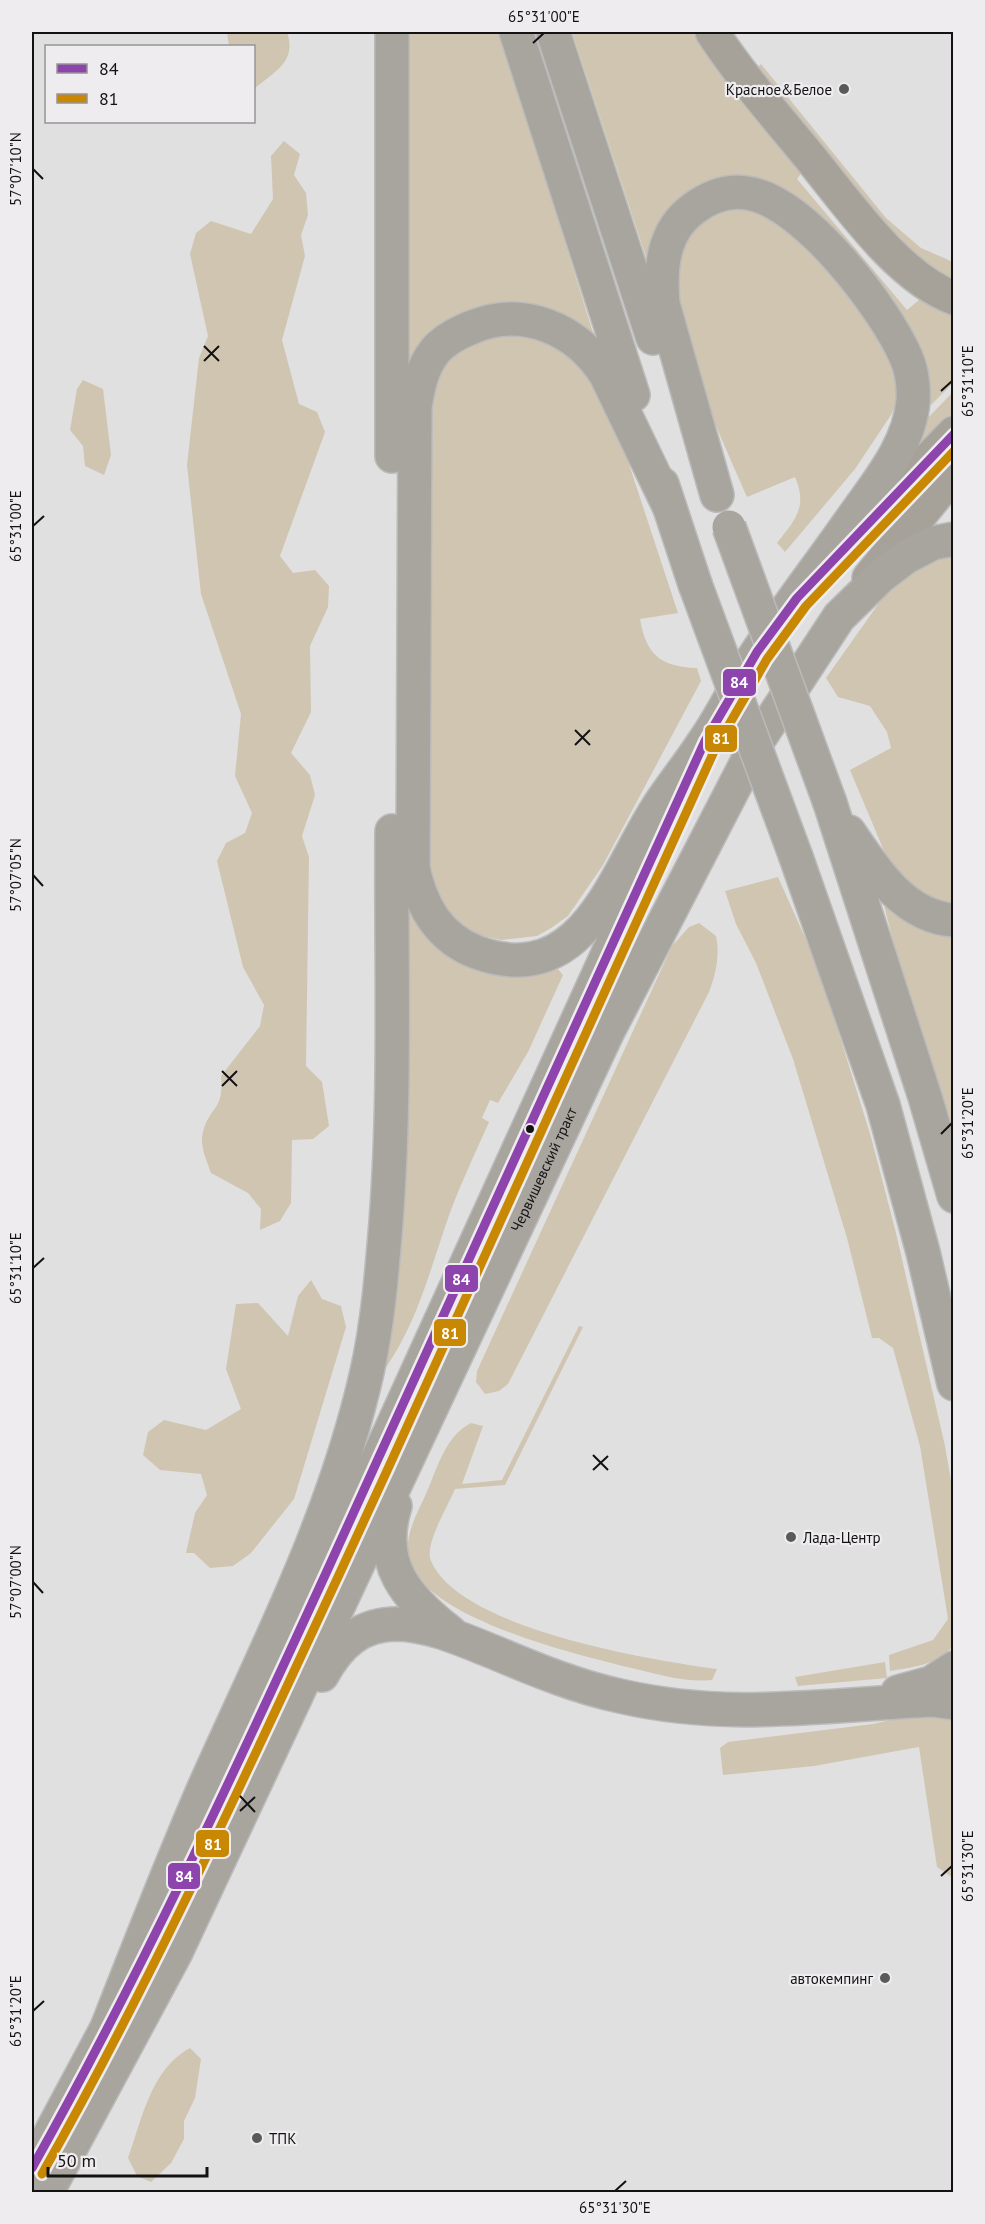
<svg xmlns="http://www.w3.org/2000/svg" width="985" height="2224" font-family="'PT Sans',sans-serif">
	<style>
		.green { fill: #d0c5b1 }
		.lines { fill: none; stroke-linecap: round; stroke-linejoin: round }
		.primary-casing { stroke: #bbbbbc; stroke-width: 36 }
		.trunk-casing { stroke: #bbbbbc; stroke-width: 36 }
		.primary { stroke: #a6a29a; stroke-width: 33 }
		.trunk { stroke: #a8a59e; stroke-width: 33 }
		.trunk-bridge-casing { stroke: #bbbbbc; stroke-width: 36; stroke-linecap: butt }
		.trunk-bridge { stroke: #a8a59e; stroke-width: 33 }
		.bus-1-casing { stroke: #eeecef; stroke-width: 14 }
		.bus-2-casing { stroke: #eeecef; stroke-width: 14 }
		.bus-1 { stroke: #8e44ad; stroke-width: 9 }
		.bus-2 { stroke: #c98804; stroke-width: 9 }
		.ticks { fill: none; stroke: #131213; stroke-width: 2 }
		.poi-dot { fill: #5b5a5b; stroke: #eeecef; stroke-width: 2 }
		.bus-dot { fill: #131213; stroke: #eeecef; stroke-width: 2 }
		.labels { text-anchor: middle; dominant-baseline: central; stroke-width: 4.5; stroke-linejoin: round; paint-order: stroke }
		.poi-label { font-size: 15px; fill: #131213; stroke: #eeecef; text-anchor: end }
		.street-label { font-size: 15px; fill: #131213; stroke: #eeecef }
		.line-badge { stroke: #eeecef; stroke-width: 2 }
		.badge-label { font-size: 16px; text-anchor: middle; font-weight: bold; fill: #fff }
		.neatline { fill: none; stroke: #131213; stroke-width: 2 }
		.ticks-label { font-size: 15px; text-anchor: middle; fill: #131213 }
	</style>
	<rect width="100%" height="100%" fill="#e0e0e1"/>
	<!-- green -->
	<g class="green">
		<path d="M 227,32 L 287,32 C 297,62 275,71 254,89 L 254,46 L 229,46 Z"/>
		<path d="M 402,32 L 500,32 L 594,336 L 582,328 L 533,307 L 407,373 Z"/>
		<path d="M 572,32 L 692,32 L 735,94 L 802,172 L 797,179 L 907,310 L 924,296 L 953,308 L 953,383 L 924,412 L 811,209 C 792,194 775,182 751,177 L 648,259 L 646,257 Z"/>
		<path d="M 761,64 L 886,218 L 921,248 L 953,262 L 953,286 L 909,258 L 757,68 Z"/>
		<path d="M 284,141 L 300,154 L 294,175 L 306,193 L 308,215 L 301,235 L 305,256 L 282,340 L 299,404 L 317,412 L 325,432 L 280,556 L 293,573 L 315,570 L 329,586 L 328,607 L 310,646 L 311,712 L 291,753 L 310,775 L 315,795 L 302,836 L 309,857 L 306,1066 L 322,1082 L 329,1126 L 313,1139 L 292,1140 L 291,1203 L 280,1221 L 260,1230 L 261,1209 L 248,1193 L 211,1173 C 207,1161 199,1145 203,1132 C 210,1105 224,1112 221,1076 L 260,1026 L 264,1005 L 243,967 L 217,861 L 226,843 L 245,833 L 252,813 L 235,776 L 241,714 L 201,594 L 187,465 L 199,358 L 208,336 L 190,254 L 196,233 L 211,221 L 251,234 L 273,199 L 271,156 Z"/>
		<path d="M 730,207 L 765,212 L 810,249 L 854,300 L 895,363 L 897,403 L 891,415 L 855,469 L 785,552 L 777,543 C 795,520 808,507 795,477 L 747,497 C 721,434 650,297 688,234 C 697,220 716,213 730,207 Z"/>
		<path d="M 524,331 L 582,359 L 621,440 L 678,613 L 640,619 C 646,654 660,667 697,668 L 701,681 L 603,865 L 568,916 L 551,928 L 537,936 L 502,940 L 473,934 L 447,917 L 427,880 L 431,383 L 457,347 L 471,339 Z"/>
		<path d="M 83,380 L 103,389 L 111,455 L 104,475 L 85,466 L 83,446 L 70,430 L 77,389 Z"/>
		<path d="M 953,392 L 953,414 L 906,460 L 922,424 Z"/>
		<path d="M 953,549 L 953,907 L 913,891 L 887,858 L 850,770 L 891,748 L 887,732 L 870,706 L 838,697 L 826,678 L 896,579 Z"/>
		<path d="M 778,877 L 819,969 L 871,1137 L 896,1233 L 945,1446 L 953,1492 L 953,1646 C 937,1665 914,1667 890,1671 L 889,1655 L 933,1640 L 948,1619 L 920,1446 L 893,1348 L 879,1338 L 872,1338 L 847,1238 L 793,1059 L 756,963 L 736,924 L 725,891 Z"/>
		<path d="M 882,897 L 953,933 L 953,1132 L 903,981 Z"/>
		<path d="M 407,908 C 439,965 494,989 557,968 L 563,975 L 528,1052 L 498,1103 L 490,1100 L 482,1118 L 489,1122 C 474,1156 458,1189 446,1224 C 428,1277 416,1325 383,1372 Z"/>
		<path d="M 699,923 L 716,936 C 720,955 716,974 709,992 L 508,1384 L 499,1391 L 485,1394 L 476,1382 L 477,1371 L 672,946 L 689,927 Z"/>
		<path d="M 311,1280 L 322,1299 L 341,1306 L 346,1327 L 294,1499 L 251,1553 L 233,1566 L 210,1568 L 194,1553 L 186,1553 L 195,1513 L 207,1495 L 201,1474 L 160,1470 L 143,1455 L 148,1432 L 164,1420 L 206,1430 L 241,1409 L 226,1369 L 236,1304 L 258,1303 L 288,1336 L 298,1296 Z"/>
		<path d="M 579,1326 L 583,1327 L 505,1485 L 455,1489 C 448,1506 424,1545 431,1561 C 460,1629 651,1660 717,1669 L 712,1680 C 685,1683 653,1673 627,1667 C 574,1654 430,1619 410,1563 C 402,1539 416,1516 426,1494 C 437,1469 445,1436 471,1423 L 483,1426 L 462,1484 L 502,1480 Z"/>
		<path d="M 885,1662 L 887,1678 L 798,1686 L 795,1677 Z"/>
		<path d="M 930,1711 L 953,1713 L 953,1878 L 937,1867 L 919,1747 L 814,1766 L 723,1775 L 720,1748 L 728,1742 L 873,1724 Z"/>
		<path d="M 190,2048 L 201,2059 L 195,2098 L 184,2121 L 184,2139 L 171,2163 L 151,2182 L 137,2176 L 128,2158 C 142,2119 151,2069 190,2048 Z"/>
	</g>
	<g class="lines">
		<defs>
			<g id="primary">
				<path d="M 712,32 C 740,75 775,115 808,155 C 846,201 897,277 954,298"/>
				<path d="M 851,539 L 954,433"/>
				<path d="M 869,578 L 954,473"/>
			</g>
			<g id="trunk">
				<path d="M 516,32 L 633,395"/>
				<path d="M 553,32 L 653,338"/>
				<path d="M 392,456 L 392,32"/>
				<path d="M 662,484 L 695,584"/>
				<path d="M 669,506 L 606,375 C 577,329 523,305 470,328 C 458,333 444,340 435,351 C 422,367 418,387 415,407 L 413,868 C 421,906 438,937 476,952 C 583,992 614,875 658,807 C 672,785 689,765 703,743 C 723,715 737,683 756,654 C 787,607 822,562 854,516 C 878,482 910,444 913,401 C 914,386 912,371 906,357 C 884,307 804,201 747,193 C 727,190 709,197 693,209 C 662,232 660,269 663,304 L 717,495"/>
				<path d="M 830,803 L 925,1097 L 954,1196"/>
				<path d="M 849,832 C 874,869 904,917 954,920"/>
				<path d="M 796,857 L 883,1105 L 923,1252 L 954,1384"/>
				<path d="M 395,1506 C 377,1564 406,1598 450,1632"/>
				<path d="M 314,1599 L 647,868"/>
				<path d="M 322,1675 C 338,1645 360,1624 396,1624 C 432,1625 463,1640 496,1653 C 536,1670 578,1687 620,1696 C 727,1721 825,1705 932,1700 L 954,1703"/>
				<path d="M 898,1692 L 931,1683 L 954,1668"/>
				<path d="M 105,2033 C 137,1951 169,1869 204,1788 C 265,1651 334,1519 367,1372 C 378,1323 382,1272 386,1222 C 396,1092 391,961 392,831"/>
				<path d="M 32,2168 L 115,2013"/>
				<path id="s1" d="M 47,2192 L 175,1954 L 607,1033 L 759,739 L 839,617 L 881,576 L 906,557 L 933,543 L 954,539"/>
			</g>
		</defs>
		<!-- primary casing -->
		<use href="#primary" class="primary-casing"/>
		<!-- trunk casing -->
		<use href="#trunk" class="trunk-casing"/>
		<!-- primary -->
		<use href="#primary" class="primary"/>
		<!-- trunk -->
		<use href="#trunk" class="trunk"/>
		<defs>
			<g id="trunk-bridge">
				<path d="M 729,527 L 830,803"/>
				<path d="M 695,584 L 796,857"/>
			</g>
		</defs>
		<!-- trunk-bridge casing -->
		<use href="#trunk-bridge" class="trunk-bridge-casing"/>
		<!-- trunk-bridge -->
		<use href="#trunk-bridge" class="trunk-bridge"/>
		<defs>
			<path id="bus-1" d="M 32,2168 C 141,1974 234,1773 327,1571 C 455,1295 580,1018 705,741 L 757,652 L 797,598 L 954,434"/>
			<path id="bus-2" d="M 42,2174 C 152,1980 244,1778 338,1577 C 466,1301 590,1023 716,747 L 767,659 L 806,606 L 954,451"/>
		</defs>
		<!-- bus-1 casing -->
		<use href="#bus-1" class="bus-1-casing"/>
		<!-- bus-2 casing -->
		<use href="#bus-2" class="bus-2-casing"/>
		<!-- bus-1 -->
		<use href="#bus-1" class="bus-1"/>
		<!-- bus-2 -->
		<use href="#bus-2" class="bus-2"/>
	</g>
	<!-- ticks -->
	<path class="ticks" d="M 533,43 L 544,33M 33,169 L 43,179M 204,346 L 219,361M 204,361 L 219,346M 941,391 L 952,381M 33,526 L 44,516M 575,730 L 590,745M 575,745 L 590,730M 33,875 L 43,886M 222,1071 L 237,1086M 222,1086 L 237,1071M 941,1134 L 952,1123M 33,1268 L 44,1258M 593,1455 L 608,1470M 593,1470 L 608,1456M 33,1582 L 43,1593M 240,1796 L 255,1812M 240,1811 L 255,1797M 941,1876 L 952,1866M 33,2011 L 44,2001M 615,2191 L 626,2181"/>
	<!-- markers -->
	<g class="poi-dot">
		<circle cx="844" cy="89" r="6"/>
		<circle cx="791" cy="1537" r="6"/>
		<circle cx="885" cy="1978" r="6"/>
		<circle cx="257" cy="2138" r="6"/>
	</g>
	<circle class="bus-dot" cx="530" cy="1129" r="5"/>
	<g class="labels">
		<!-- poi labels -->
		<g class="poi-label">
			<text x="832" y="89">Красное&amp;Белое</text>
			<text x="803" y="1537" text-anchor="start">Лада-Центр</text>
			<text x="873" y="1978">автокемпинг</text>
			<text x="269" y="2138" text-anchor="start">ТПК</text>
		</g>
		<!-- street labels -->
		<g class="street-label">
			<text stroke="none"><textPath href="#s1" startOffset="1137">Червишевский тракт</textPath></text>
		</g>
	</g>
	<g class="line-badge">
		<rect x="722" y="668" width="35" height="29" rx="6" fill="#8e44ad"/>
		<rect x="704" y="724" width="34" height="29" rx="6" fill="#c98804"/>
		<rect x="444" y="1264" width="35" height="29" rx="6" fill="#8e44ad"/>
		<rect x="433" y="1318" width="34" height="29" rx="6" fill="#c98804"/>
		<rect x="195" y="1829" width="35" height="29" rx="6" fill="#c98804"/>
		<rect x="167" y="1862" width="34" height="28" rx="6" fill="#8e44ad"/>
	</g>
	<g class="badge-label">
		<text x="739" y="688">84</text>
		<text x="721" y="744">81</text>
		<text x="461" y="1285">84</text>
		<text x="450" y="1339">81</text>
		<text x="213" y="1850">81</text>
		<text x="184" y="1882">84</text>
	</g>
	<!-- border -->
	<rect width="985" height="2224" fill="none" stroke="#eeecef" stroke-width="66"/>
	<!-- legend -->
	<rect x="45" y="45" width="210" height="78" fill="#eeecef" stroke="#969597" stroke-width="1.5"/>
	<rect x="57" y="64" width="30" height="9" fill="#8e44ad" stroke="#969597" stroke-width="1.5"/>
	<text x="99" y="75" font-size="18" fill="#131213">84</text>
	<rect x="57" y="94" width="30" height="9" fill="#c98804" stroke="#969597" stroke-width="1.5"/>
	<text x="99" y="105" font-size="18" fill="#131213">81</text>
	<!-- scale -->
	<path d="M48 2167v9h159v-9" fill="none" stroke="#131213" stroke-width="3"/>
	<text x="57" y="2167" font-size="18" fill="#131213" stroke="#eeecef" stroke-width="4.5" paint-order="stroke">50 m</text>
	<rect x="33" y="33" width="919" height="2158" class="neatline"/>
	<g class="ticks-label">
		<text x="544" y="22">65°31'00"E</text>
		<text transform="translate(16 169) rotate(-90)" y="5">57°07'10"N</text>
		<text transform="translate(968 381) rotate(-90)" y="5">65°31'10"E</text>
		<text transform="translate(16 526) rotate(-90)" y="5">65°31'00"E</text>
		<text transform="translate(16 875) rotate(-90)" y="5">57°07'05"N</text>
		<text transform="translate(968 1123) rotate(-90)" y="5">65°31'20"E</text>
		<text transform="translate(16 1268) rotate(-90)" y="5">65°31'10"E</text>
		<text transform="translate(16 1582) rotate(-90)" y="5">57°07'00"N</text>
		<text transform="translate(968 1866) rotate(-90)" y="5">65°31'30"E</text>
		<text transform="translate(16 2011) rotate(-90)" y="5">65°31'20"E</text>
		<text x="615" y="2213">65°31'30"E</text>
	</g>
</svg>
